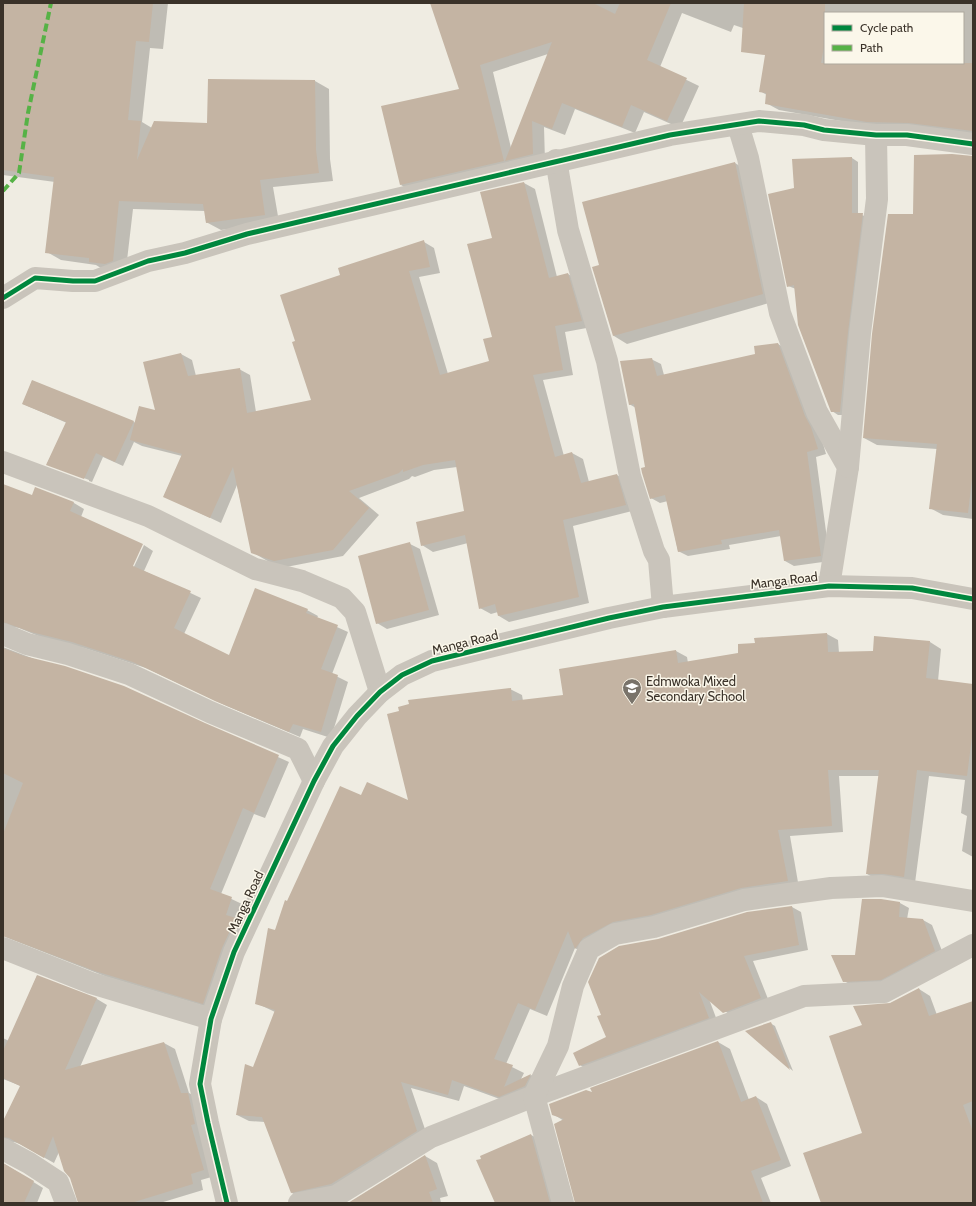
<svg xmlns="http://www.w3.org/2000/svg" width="976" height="1206" font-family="Cabin,sans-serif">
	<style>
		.shadow { fill: #0003; fill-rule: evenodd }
		.building { fill: #c4b4a3 }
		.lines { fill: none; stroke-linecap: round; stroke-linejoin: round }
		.street { stroke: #c9c4bb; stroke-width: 22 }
		.quiet { stroke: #56b246; stroke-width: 4; stroke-dasharray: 8 4; stroke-linecap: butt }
		.cycleway-casing { stroke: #fbf7ea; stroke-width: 8 }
		.cycleway { stroke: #00873e; stroke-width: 5 }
		.labels { text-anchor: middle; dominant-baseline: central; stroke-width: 3; stroke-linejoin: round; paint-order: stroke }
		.street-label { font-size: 13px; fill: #3a3229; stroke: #fbf7ea }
		.poi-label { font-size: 13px; fill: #3a3229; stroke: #fbf7ea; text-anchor: start }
	</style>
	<rect width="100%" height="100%" fill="#efece2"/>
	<!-- shadow -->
	<g class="shadow">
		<path d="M 3,3 L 168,3 L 163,49 L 150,48 L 142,122 L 152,128 L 208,124 L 315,81 L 329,89 L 330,159 L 333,181 L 273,187 L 279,222 L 221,230 L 206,222 L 205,211 L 133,209 L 126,269 L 104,270 L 96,265 L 61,260 L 47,252 L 55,182 L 3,175 Z"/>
		<path d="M 446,3 L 973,3 L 973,136 L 880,128 L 779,110 L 766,103 L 767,95 L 760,91 L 769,37 L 734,25 L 731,32 L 682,13 L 660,67 L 699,86 L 680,128 L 644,112 L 635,133 L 575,109 L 565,135 L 544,127 L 545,161 L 413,192 L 401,185 L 460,89 ZM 825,13 L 963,13 L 963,63 L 825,63 ZM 548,54 L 511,148 L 493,72 Z"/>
		<path d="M 973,156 L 973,519 L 943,515 L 930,508 L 937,449 L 877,445 L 864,438 L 914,215 Z"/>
		<path d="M 852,158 L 858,162 L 858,214 L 868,217 L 846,415 L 838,415 L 832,411 L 796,289 L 788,286 L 795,189 L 794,160 Z"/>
		<path d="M 735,163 L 748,171 L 776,301 L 627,344 L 614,336 L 600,265 Z"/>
		<path d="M 524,183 L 535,189 L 557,277 L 568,274 L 578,280 L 592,327 L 565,332 L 573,375 L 543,380 L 564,456 L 572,453 L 583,459 L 589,482 L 617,475 L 627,481 L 636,510 L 573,526 L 589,603 L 509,622 L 499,616 L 498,612 L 491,614 L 480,608 L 468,543 L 433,552 L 422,545 L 466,511 L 457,467 L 434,470 L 415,477 L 412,476 L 409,479 L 359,498 L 379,515 L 343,556 L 286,567 L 271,563 L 252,552 L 237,485 L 221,523 L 164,496 L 182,456 L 142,446 L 134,442 L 123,466 L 103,457 L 92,482 L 89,481 L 89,480 L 47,464 L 67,423 L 23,404 L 32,381 L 136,423 L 156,411 L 181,354 L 192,360 L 196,376 L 239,369 L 250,375 L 256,412 L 312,401 L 296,342 L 341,276 L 424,242 L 434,248 L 440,273 L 419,277 L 448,374 L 490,362 L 493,338 L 493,239 Z"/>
		<path d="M 778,344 L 787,349 L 820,433 L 826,454 L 816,457 L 830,561 L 794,566 L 785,561 L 781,536 L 729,545 L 730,549 L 688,556 L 678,551 L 668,501 L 660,503 L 651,498 L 636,408 L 629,404 L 651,359 L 661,364 L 664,375 L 756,355 Z"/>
		<path d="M 3,485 L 32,497 L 36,489 L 74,503 L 84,509 L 81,517 L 132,571 L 144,545 L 153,551 L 144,571 L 201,598 L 184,634 L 229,657 L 307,610 L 318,616 L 317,618 L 348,632 L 332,674 L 348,682 L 331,738 L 303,729 L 300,737 L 227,706 L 146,668 L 84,648 L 43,638 L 19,628 L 13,627 L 3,634 Z"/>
		<path d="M 410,544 L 420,549 L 439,615 L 387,629 L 377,623 Z"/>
		<path d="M 827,634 L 838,640 L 839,653 L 874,652 L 930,642 L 941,649 L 938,681 L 973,685 L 973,857 L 962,851 L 967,816 L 961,813 L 965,780 L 929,776 L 915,883 L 878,880 L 867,874 L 880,776 L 839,776 L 843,832 L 790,836 L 799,888 L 753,894 L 587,955 L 575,948 L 547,1016 L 530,1009 L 506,1064 L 524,1073 L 521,1079 L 531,1075 L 542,1081 L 511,1103 L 464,1086 L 459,1101 L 411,1088 L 428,1138 L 343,1190 L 304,1199 L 292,1193 L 265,1122 L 249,1121 L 237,1115 L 275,1012 L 256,1003 L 275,931 L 288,902 L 362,797 L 410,801 L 510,689 L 522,695 L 523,701 L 564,696 L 676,651 L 687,657 L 688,663 L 739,654 L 756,644 Z"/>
		<path d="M 3,647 L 204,724 L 289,762 L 265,818 L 254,814 L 221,894 L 242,904 L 237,920 L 246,925 L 214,1009 L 107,977 L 3,936 Z"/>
		<path d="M 881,900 L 900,903 L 909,908 L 907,919 L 923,920 L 932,925 L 944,956 L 890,984 L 853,986 L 844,981 Z"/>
		<path d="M 792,907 L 801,912 L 808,950 L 753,961 L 770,1004 L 733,1017 L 709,999 L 718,1023 L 589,1071 L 580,1065 L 607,1038 L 602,1015 L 658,940 Z"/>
		<path d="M 37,976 L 97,999 L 107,1005 L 80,1067 L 164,1043 L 175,1049 L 189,1093 L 198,1098 L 215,1176 L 201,1180 L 203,1190 L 160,1203 L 79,1203 L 71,1177 L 59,1152 L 54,1163 L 20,1144 L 14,1142 L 3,1148 L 3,1123 L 21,1086 L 3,1079 L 3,1038 L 9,1041 Z"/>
		<path d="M 919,989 L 930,996 L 937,1015 L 973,1002 L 973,1203 L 822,1203 L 863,1133 L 863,1026 L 890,1004 Z"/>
		<path d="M 770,1023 L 775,1026 L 793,1071 L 747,1032 Z"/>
		<path d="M 718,1042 L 730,1049 L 749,1100 L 756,1097 L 767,1104 L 791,1166 L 761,1178 L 771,1203 L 576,1203 L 564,1121 L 553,1114 L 594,1093 Z"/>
		<path d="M 531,1135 L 543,1141 L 559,1203 L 496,1203 Z"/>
		<path d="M 425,1156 L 437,1163 L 448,1196 L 440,1198 L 441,1203 L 350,1203 Z"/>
		<path d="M 3,1163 L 43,1188 L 37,1203 L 7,1203 L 3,1201 Z"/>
	</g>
	<!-- building -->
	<g class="building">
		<path d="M 3,3 L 153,3 L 149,42 L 136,41 L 128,120 L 141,121 L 137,160 L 154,121 L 207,123 L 208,79 L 315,80 L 316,150 L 319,173 L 260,180 L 265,215 L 206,223 L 203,204 L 119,201 L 113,261 L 105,264 L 89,262 L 89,258 L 45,253 L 54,177 L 3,170 Z"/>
		<path d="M 430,3 L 593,3 L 615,14 L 620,3 L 671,3 L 647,60 L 687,78 L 667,121 L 631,105 L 622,127 L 562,103 L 552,129 L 532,121 L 533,154 L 505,161 L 552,42 L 480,65 L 504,161 L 400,185 L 381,106 L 459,89 Z"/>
		<path d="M 744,3 L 825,3 L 825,41 L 821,63 L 973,63 L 973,131 L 909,123 L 867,122 L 765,104 L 766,93 L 759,92 L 765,55 L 741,52 Z"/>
		<path d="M 952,154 L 973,156 L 973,471 L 968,513 L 929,509 L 937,444 L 863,438 L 872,334 L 888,214 L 913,214 L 914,155 Z"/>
		<path d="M 852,157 L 852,213 L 863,213 L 848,332 L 840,412 L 831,412 L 798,325 L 794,285 L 787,287 L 768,194 L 794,188 L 792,159 Z"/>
		<path d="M 735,162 L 763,294 L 613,336 L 592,267 L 599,265 L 582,202 Z"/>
		<path d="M 524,182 L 549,278 L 568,273 L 582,321 L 555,326 L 563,370 L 533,375 L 555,457 L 572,452 L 581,483 L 617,474 L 626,505 L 563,520 L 579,597 L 498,616 L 495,604 L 479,609 L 465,535 L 421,546 L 416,522 L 464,511 L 455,460 L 423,465 L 403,472 L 403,469 L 399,473 L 349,491 L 369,508 L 333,550 L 274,561 L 251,553 L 233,467 L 210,518 L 163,497 L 182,454 L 130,440 L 139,406 L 155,410 L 143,362 L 181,353 L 188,376 L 240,368 L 247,413 L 311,400 L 292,342 L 295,341 L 280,295 L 340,275 L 338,268 L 424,240 L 430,267 L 409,271 L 440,375 L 489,361 L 483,339 L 492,337 L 467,244 L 492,238 L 480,192 Z"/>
		<path d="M 778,343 L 805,416 L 811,427 L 818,449 L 807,452 L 821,556 L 784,561 L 779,530 L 721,540 L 722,544 L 678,552 L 665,495 L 650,499 L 642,473 L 641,468 L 645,467 L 634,404 L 629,405 L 620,361 L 652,358 L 657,376 L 755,354 L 754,346 Z"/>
		<path d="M 32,380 L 134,421 L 115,462 L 96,453 L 84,479 L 46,465 L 66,422 L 22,404 Z"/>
		<path d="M 3,484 L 32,495 L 35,487 L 74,502 L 70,511 L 143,544 L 133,566 L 191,591 L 174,628 L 229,655 L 255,588 L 308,609 L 306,613 L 338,625 L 321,669 L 338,675 L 321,732 L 293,724 L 289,732 L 215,701 L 133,662 L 72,642 L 31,632 L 3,622 Z"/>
		<path d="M 410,542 L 429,610 L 376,624 L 358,556 Z"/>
		<path d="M 827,633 L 828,652 L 873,651 L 874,636 L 930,641 L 926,678 L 973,684 L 973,729 L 967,776 L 917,770 L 904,877 L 884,874 L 866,874 L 879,770 L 828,770 L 832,826 L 778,830 L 788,881 L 741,888 L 651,915 L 613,922 L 583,938 L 575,949 L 568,931 L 535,1010 L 518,1003 L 494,1059 L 513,1065 L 504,1087 L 531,1074 L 525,1086 L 499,1097 L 452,1080 L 448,1095 L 401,1082 L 417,1131 L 331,1184 L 291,1193 L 262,1117 L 236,1115 L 245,1064 L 253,1067 L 275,1010 L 255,1004 L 268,928 L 275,930 L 285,900 L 287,901 L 340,786 L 361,795 L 367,782 L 408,800 L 387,714 L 399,711 L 398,707 L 409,704 L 408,700 L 511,688 L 512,701 L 563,695 L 559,669 L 676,650 L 678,663 L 738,653 L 738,644 L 755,643 L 754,638 Z"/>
		<path d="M 3,648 L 24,656 L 65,666 L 124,686 L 205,723 L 279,755 L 254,813 L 243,808 L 210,889 L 232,897 L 226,915 L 236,918 L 222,948 L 203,1004 L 95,971 L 3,936 L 3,834 L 23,783 L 3,773 Z"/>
		<path d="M 862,899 L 881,899 L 900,902 L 899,917 L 923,919 L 935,951 L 881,980 L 843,982 L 831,955 L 855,955 Z"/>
		<path d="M 792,906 L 799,945 L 744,956 L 761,998 L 723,1013 L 699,992 L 709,1018 L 579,1066 L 573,1053 L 606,1037 L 597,1016 L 601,1015 L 588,982 L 599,958 L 619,946 L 658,939 L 747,912 Z"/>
		<path d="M 37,975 L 97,998 L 65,1070 L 164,1042 L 181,1093 L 188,1093 L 195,1124 L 191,1125 L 204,1170 L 191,1174 L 193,1184 L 131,1203 L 78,1203 L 70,1178 L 64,1171 L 53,1136 L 44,1158 L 9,1138 L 3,1137 L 3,1121 L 20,1086 L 3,1078 L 3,1051 Z"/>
		<path d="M 919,988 L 929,1016 L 973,1001 L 973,1101 L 963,1105 L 973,1132 L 973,1203 L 821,1203 L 803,1153 L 862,1133 L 829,1036 L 862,1025 L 853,1006 L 890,1003 Z"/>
		<path d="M 771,1022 L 790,1070 L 745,1031 Z"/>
		<path d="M 718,1041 L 741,1102 L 756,1096 L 781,1160 L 751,1171 L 763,1203 L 575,1203 L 554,1124 L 564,1119 L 552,1115 L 549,1104 L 586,1090 L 592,1092 L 590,1088 Z"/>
		<path d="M 531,1134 L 550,1203 L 495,1203 L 476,1160 L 481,1159 L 480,1156 Z"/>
		<path d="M 425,1155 L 437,1189 L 429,1192 L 433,1203 L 348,1203 Z"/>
		<path d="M 3,1163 L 34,1181 L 24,1203 L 3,1203 Z"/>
	</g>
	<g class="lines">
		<!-- street -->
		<g class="street">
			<path d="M 738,125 L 748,158 L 780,313 L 817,412 L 848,467 L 829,586"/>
			<path d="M 556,160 L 568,230 L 607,361 L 630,476 L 654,551 L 659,560 L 663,607"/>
			<path d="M 3,298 L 35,278 L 73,281 L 95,281 L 148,261 L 185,253 L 247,234 L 670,135 L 759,121 L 804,125 L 824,130 L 876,135 L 907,135 L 973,144"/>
			<path d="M 3,462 L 148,516 L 255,569 L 302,581 L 342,598 L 355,612 L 380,692"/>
			<path d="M 848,467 L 860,333 L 877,199 L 876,135"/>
			<path d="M 3,634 L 27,644 L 68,654 L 129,674 L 210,712 L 298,749 L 314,781"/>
			<path d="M 3,948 L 91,983 L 211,1019"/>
			<path d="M 3,1149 L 29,1163 L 58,1182 L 66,1203"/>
			<path d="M 227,1203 L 208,1123 L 200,1084 L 211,1019 L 234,952 L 314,781 L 333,746 L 357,716 L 380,692 L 402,675 L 432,661 L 609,618 L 663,607 L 829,586 L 912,588 L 973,599"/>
			<path d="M 299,1203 L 336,1196 L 431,1137 L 534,1096 L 804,996 L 884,992 L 973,945"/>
			<path d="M 563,1203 L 534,1096 L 558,1046 L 573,986 L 589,949 L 615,934 L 654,927 L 744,900 L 831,888 L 882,886 L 973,901"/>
		</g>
		<!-- quiet -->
		<path class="quiet" d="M 3,191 L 19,173 L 28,113 L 51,3"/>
		<defs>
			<g id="cycleway">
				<path d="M 3,298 L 35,278 L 73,281 L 95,281 L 148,261 L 185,253 L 247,234 L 670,135 L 759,121 L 804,125 L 824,130 L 876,135 L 907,135 L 973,144"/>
				<path d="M 227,1203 L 208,1123 L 200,1084 L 211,1019 L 234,952 L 314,781 L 333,746 L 357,716 L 380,692 L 402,675 L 432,661 L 609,618 L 663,607 L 829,586 L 912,588 L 973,599"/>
			</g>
		</defs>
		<!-- cycleway casing -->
		<use href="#cycleway" class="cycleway-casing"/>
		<!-- cycleway -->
		<use href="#cycleway" class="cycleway"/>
	</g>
	<!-- icons -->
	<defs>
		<symbol id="school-pin" viewBox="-11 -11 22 30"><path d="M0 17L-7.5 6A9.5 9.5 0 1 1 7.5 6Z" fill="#79736a" stroke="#fbf7ea"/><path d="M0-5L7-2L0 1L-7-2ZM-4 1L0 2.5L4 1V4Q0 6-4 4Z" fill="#fff"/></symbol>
	</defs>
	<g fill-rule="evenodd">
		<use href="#school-pin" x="621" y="677" width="22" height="30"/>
	</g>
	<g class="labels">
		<!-- street labels -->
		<g class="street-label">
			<text transform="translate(784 580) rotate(-7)">Manga Road</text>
			<text transform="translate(465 642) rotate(-14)">Manga Road</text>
			<text transform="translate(245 902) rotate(-65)">Manga Road</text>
		</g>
		<!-- poi labels -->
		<g class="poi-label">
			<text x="646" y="681">Edmwoka Mixed<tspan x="646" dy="15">Secondary School</tspan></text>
		</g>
	</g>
	<!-- border -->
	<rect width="976" height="1206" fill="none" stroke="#3a3229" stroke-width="8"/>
	<!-- legend -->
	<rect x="824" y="12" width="140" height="52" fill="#fbf7ea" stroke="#aea89d"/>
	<rect x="832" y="25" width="20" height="6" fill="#00873e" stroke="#aea89d"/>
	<text x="860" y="32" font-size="12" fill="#3a3229">Cycle path</text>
	<rect x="832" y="45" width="20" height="6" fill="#56b246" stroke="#aea89d"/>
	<text x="860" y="52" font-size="12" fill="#3a3229">Path</text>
</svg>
